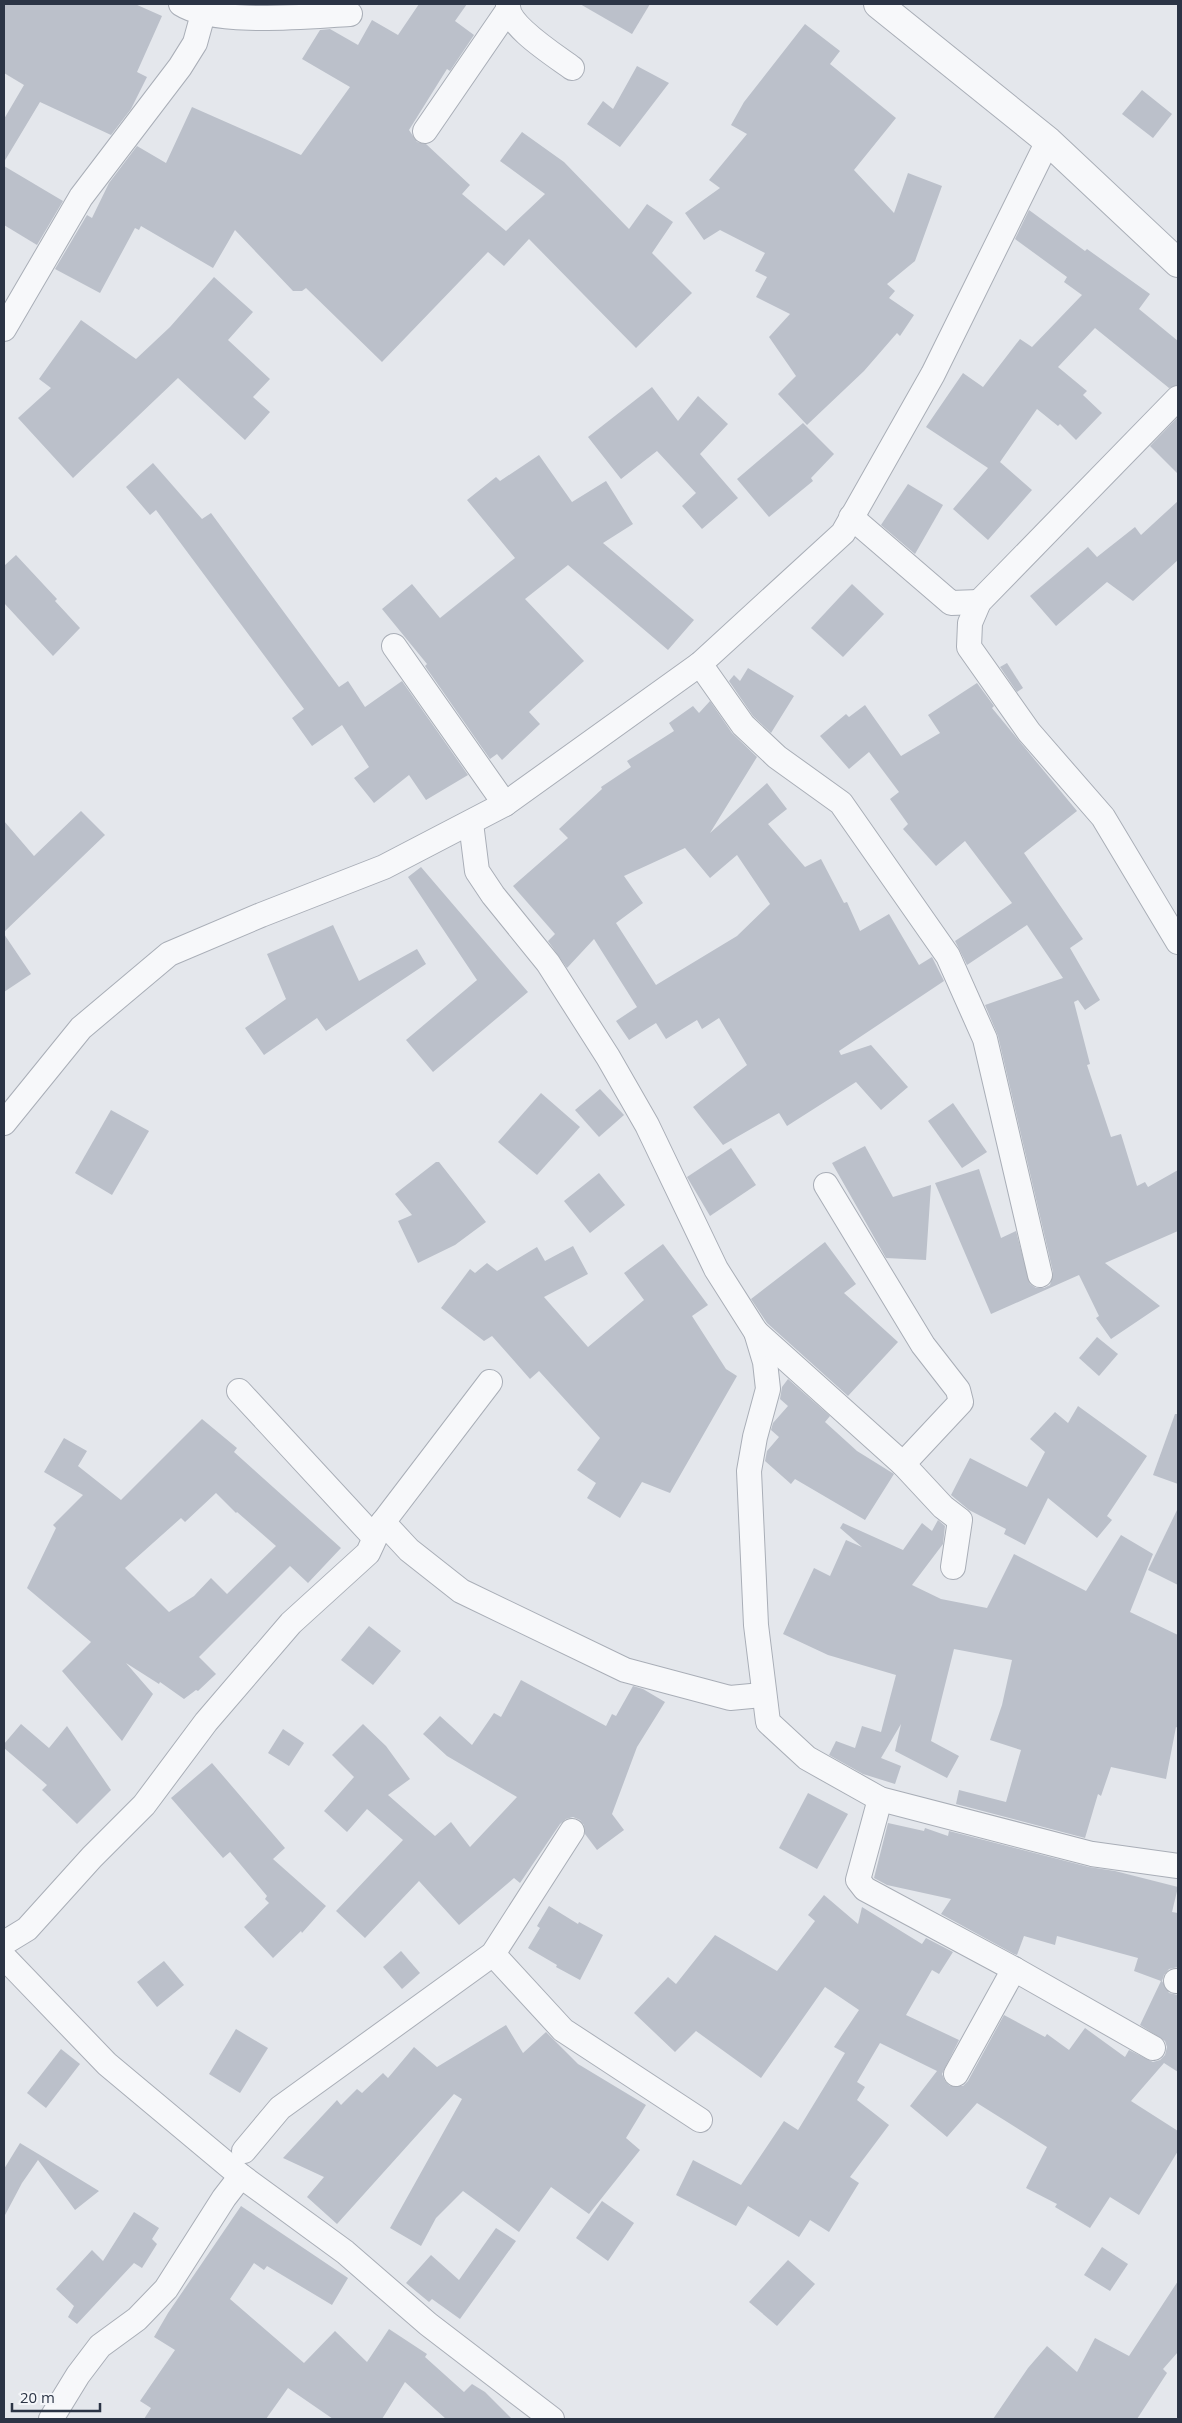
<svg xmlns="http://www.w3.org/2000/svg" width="1182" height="2423" font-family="'Open Sans',sans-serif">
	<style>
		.building { fill: #bbc0ca; fill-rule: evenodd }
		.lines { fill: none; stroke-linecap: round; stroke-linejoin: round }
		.minor-casing { stroke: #a9aeb7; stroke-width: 26 }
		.tertiary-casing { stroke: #a9aeb7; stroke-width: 30 }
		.minor { stroke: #f7f8fa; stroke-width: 24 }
		.tertiary { stroke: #f7f8fa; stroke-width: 28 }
	</style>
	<rect width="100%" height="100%" fill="#e4e7ec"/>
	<!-- building -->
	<g class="building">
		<path d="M 4,4 L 135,4 L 162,16 L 137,72 L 147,77 L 131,109 L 111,135 L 40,102 L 4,162 L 4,119 L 24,85 L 4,73 Z"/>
		<path d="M 419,4 L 467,4 L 455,21 L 474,35 L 450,71 L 447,69 L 409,130 L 417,142 L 426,144 L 470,185 L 462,194 L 506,231 L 545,194 L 500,161 L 522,132 L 564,162 L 629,229 L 647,204 L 673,222 L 652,253 L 692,293 L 636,348 L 529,239 L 504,266 L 488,252 L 382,362 L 306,288 L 302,291 L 293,291 L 235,230 L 213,268 L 141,226 L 139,230 L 135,228 L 100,293 L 55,269 L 87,215 L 92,218 L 109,183 L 137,146 L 166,163 L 192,107 L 301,155 L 350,87 L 302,59 L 320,30 L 330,29 L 358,45 L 372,20 L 398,35 Z"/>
		<path d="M 580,4 L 650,4 L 632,34 Z"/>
		<path d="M 805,24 L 840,51 L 830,64 L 896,118 L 854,170 L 894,213 L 908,173 L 942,186 L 915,261 L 887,284 L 895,291 L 889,298 L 914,315 L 900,336 L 897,333 L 864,371 L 807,425 L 778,394 L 796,376 L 769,337 L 790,314 L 756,297 L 767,277 L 755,271 L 765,253 L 720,230 L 704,240 L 685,213 L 720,188 L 709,180 L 747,134 L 731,125 L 744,102 Z"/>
		<path d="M 637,66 L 669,83 L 620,147 L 587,124 L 603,101 L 613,109 Z"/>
		<path d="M 1142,90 L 1172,114 L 1153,138 L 1122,114 Z"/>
		<path d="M 4,166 L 63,201 L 37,245 L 4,225 Z"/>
		<path d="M 1029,210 L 1085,251 L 1087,249 L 1150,294 L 1139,309 L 1178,341 L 1178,385 L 1169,388 L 1095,328 L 1058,367 L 1087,391 L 1083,395 L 1102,413 L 1076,440 L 1060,424 L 1058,426 L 1037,409 L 1000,462 L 1032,490 L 988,540 L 953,509 L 988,468 L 926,427 L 963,373 L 983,387 L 1020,339 L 1032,347 L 1082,295 L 1064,282 L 1067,277 L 1015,239 Z"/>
		<path d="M 214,277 L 253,312 L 228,340 L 270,379 L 253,397 L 270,412 L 245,440 L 178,378 L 73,478 L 18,418 L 51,388 L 39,379 L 81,320 L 136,359 L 170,327 Z"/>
		<path d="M 652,387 L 678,421 L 698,396 L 728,424 L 700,454 L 738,498 L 702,529 L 682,506 L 696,493 L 657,451 L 621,479 L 588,437 Z"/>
		<path d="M 1178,417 L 1178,474 L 1150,446 Z"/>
		<path d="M 803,423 L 834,454 L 811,478 L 813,481 L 769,517 L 737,479 Z"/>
		<path d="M 539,455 L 572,502 L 606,481 L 633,524 L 603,543 L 694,620 L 668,650 L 568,565 L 525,599 L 584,661 L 529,712 L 540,724 L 502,760 L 497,754 L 490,759 L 425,666 L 427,664 L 382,609 L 412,584 L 440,618 L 515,558 L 467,500 L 496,477 L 500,481 Z"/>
		<path d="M 153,463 L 202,519 L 211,513 L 339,687 L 348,681 L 365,707 L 402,681 L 468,775 L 426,800 L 409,775 L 374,803 L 354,778 L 369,767 L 342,725 L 312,746 L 292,718 L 304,709 L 156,510 L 150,515 L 126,487 Z"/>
		<path d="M 908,484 L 943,505 L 915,554 L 881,525 Z"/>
		<path d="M 1178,501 L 1178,560 L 1133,601 L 1107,582 L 1056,626 L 1030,596 L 1088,547 L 1097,557 L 1135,527 L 1141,535 Z"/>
		<path d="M 16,555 L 57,599 L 55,601 L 80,628 L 53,656 L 4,603 L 4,566 Z"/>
		<path d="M 852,584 L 884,614 L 843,657 L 811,628 Z"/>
		<path d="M 1007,663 L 1023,688 L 1017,692 L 1000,667 Z"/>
		<path d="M 748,668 L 794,696 L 771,733 L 753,716 L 729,681 L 734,675 L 740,681 Z"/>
		<path d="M 977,683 L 994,706 L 992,708 L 1077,811 L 1024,853 L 1083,939 L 1070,948 L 1100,1000 L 1085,1010 L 1078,1000 L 1074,1002 L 1090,1064 L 1087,1065 L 1111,1137 L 1121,1134 L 1137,1186 L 1145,1182 L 1148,1187 L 1178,1170 L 1178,1231 L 1105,1263 L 1160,1306 L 1111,1339 L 1096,1318 L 1099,1316 L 1079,1275 L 991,1314 L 935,1183 L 979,1169 L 1001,1238 L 1016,1231 L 1030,1284 L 1036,1288 L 1044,1288 L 1050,1285 L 1053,1272 L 998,1036 L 985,1005 L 1063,978 L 1027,925 L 967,965 L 955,941 L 1012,903 L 965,841 L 936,866 L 903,829 L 908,824 L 890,799 L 899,792 L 869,752 L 849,769 L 820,736 L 846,714 L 849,717 L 865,705 L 901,756 L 940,733 L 928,715 Z"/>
		<path d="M 710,701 L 732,733 L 757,757 L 710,833 L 767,783 L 787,809 L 768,824 L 805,867 L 821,859 L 844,903 L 847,902 L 860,931 L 889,914 L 919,965 L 932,957 L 944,981 L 839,1051 L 841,1055 L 871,1045 L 908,1087 L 881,1110 L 856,1082 L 787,1126 L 779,1113 L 723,1145 L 693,1107 L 747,1065 L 719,1018 L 702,1029 L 697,1020 L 666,1039 L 656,1023 L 629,1040 L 616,1021 L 637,1007 L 594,939 L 567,968 L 548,941 L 555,934 L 513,886 L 568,838 L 559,829 L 602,789 L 601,787 L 631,767 L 627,761 L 674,731 L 669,723 L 693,706 L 699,713 ZM 685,848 L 710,878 L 737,855 L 770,904 L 737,936 L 656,985 L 616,923 L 643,903 L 624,876 Z"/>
		<path d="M 81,811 L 105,835 L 4,932 L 4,821 L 34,856 Z"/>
		<path d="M 421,867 L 528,992 L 433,1072 L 406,1040 L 477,980 L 408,877 Z"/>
		<path d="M 333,925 L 359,981 L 417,949 L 426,964 L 326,1031 L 317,1018 L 264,1055 L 245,1028 L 286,999 L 267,954 Z"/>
		<path d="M 4,934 L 31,974 L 4,992 Z"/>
		<path d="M 600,1089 L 624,1115 L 599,1137 L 575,1110 Z"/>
		<path d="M 541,1093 L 580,1127 L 537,1175 L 498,1142 Z"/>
		<path d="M 953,1103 L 987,1152 L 962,1168 L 928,1121 Z"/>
		<path d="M 111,1110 L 149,1131 L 112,1195 L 75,1173 Z"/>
		<path d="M 865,1146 L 893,1197 L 931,1185 L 926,1260 L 886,1258 L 832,1163 Z"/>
		<path d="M 731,1148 L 756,1185 L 710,1216 L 687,1177 Z"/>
		<path d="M 436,1162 L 439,1162 L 486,1222 L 455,1245 L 418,1263 L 398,1221 L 412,1215 L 395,1194 Z"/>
		<path d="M 599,1173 L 625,1205 L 590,1233 L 564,1201 Z"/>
		<path d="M 825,1242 L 856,1284 L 844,1293 L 898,1342 L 848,1396 L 767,1323 L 751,1299 Z"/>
		<path d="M 663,1244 L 708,1305 L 692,1316 L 726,1369 L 737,1376 L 670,1493 L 642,1482 L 620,1518 L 587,1498 L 596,1483 L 577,1470 L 600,1438 L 539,1371 L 530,1379 L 492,1336 L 484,1341 L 441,1308 L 470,1269 L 475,1273 L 487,1263 L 497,1271 L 537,1247 L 545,1261 L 573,1246 L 588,1274 L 544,1297 L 588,1347 L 644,1300 L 624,1273 Z"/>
		<path d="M 1097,1337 L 1118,1354 L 1099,1376 L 1079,1358 Z"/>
		<path d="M 788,1379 L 830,1416 L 825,1422 L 857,1451 L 894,1474 L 865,1520 L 795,1479 L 791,1484 L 765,1461 L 767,1451 L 779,1437 L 771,1430 L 773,1423 L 788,1406 L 780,1399 L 782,1387 Z"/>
		<path d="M 1078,1406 L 1147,1456 L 1107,1516 L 1112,1520 L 1097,1538 L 1048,1498 L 1025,1545 L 1004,1534 L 1006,1529 L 969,1510 L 951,1495 L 970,1458 L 1027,1487 L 1045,1452 L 1030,1439 L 1055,1412 L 1068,1423 Z"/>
		<path d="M 1175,1414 L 1178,1414 L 1178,1484 L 1153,1475 Z"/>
		<path d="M 202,1419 L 237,1448 L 234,1452 L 341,1548 L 308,1583 L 290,1566 L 199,1657 L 216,1674 L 198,1691 L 196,1690 L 184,1699 L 160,1682 L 159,1684 L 126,1663 L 153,1694 L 122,1741 L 62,1671 L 91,1642 L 27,1588 L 56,1528 L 53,1525 L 83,1495 L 44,1472 L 64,1438 L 87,1451 L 78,1466 L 121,1500 ZM 216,1493 L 236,1513 L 237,1512 L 276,1546 L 227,1594 L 211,1578 L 194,1596 L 169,1612 L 125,1568 L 181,1518 L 185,1522 Z"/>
		<path d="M 1178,1508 L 1178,1585 L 1148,1570 Z"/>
		<path d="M 938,1520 L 945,1526 L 943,1544 L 912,1585 L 941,1599 L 987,1608 L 1014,1554 L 1086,1591 L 1121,1535 L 1153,1554 L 1130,1612 L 1178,1635 L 1178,1728 L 1176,1727 L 1166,1779 L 1111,1767 L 1101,1796 L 1098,1794 L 1085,1838 L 956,1804 L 959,1790 L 1006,1802 L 1021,1750 L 990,1740 L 1002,1705 L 1012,1660 L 954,1649 L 931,1741 L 959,1756 L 947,1778 L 895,1751 L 901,1724 L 881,1758 L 901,1766 L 895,1784 L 863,1774 L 829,1755 L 836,1741 L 855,1748 L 862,1726 L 881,1732 L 896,1675 L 828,1655 L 783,1634 L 814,1568 L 830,1576 L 846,1540 L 862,1547 L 840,1528 L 843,1523 L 903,1550 L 922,1523 L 932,1531 Z"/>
		<path d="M 369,1626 L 401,1651 L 373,1685 L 341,1660 Z"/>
		<path d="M 521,1680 L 606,1726 L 612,1714 L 616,1716 L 633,1686 L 643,1689 L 665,1702 L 637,1747 L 612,1814 L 624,1830 L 597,1850 L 585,1834 L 584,1825 L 580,1820 L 573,1817 L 566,1819 L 560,1824 L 520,1883 L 514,1878 L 459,1925 L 419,1881 L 365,1938 L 336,1911 L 403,1840 L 367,1809 L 347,1832 L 324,1811 L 354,1777 L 332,1755 L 363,1724 L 386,1746 L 410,1779 L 388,1795 L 435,1836 L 451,1822 L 470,1847 L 517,1797 L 447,1756 L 423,1734 L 440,1716 L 472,1745 L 494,1713 L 501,1717 Z"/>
		<path d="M 21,1724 L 49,1748 L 67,1726 L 111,1790 L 77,1824 L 42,1790 L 47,1785 L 4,1748 L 4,1744 Z"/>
		<path d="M 283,1729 L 304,1743 L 289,1766 L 268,1753 Z"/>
		<path d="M 212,1763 L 285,1848 L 273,1859 L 326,1906 L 302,1933 L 301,1931 L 273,1958 L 244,1927 L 269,1903 L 265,1899 L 267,1896 L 230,1852 L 223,1858 L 171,1798 Z"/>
		<path d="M 808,1793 L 848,1814 L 817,1869 L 779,1848 Z"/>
		<path d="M 888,1823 L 924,1831 L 925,1828 L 948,1836 L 949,1831 L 1089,1867 L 1115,1871 L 1178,1887 L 1172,1912 L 1178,1913 L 1178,1967 L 1169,1969 L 1164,1975 L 1162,1981 L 1169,1993 L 1178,1995 L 1178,2072 L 1164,2063 L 1131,2101 L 1178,2131 L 1178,2151 L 1139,2215 L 1110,2197 L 1090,2228 L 1055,2207 L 1057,2204 L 1026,2188 L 1047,2147 L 977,2103 L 947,2137 L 910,2106 L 937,2071 L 880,2043 L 857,2082 L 865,2087 L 857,2100 L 889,2125 L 850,2177 L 859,2183 L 829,2232 L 810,2220 L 799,2237 L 748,2206 L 736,2226 L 676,2195 L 693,2160 L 741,2185 L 784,2121 L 798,2130 L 845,2053 L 834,2047 L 859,2010 L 825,1987 L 761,2078 L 696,2031 L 675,2052 L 634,2013 L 668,1977 L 676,1984 L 715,1935 L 777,1971 L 815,1921 L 808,1915 L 824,1895 L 858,1924 L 862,1907 L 922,1944 L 926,1938 L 953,1952 L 939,1974 L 932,1970 L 906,2015 L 959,2040 L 942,2074 L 945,2081 L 950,2086 L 963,2086 L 968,2081 L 1004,2015 L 1045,2037 L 1047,2034 L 1069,2050 L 1085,2028 L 1125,2057 L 1129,2050 L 1153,2062 L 1160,2060 L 1165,2055 L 1167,2047 L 1165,2041 L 1140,2025 L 1161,1981 L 1134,1971 L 1138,1958 L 1057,1936 L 1055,1945 L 1024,1936 L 1017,1955 L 1014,1954 L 941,1914 L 951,1899 L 887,1885 L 874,1878 Z"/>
		<path d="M 549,1906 L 578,1924 L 579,1922 L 603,1935 L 580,1980 L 556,1967 L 557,1965 L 528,1948 L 540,1928 L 537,1926 Z"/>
		<path d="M 401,1951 L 420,1973 L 402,1989 L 383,1967 Z"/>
		<path d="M 164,1961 L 184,1985 L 157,2007 L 137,1982 Z"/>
		<path d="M 506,2025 L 523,2053 L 546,2032 L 578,2064 L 646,2105 L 626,2138 L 640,2150 L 589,2214 L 551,2187 L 519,2232 L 463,2191 L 436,2218 L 421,2246 L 390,2228 L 462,2099 L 454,2094 L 337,2224 L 307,2197 L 324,2177 L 283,2158 L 337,2100 L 341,2105 L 357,2089 L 362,2093 L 383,2073 L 388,2078 L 414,2047 L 437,2067 Z"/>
		<path d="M 236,2029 L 268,2048 L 240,2093 L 209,2074 Z"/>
		<path d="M 61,2049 L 80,2064 L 46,2108 L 27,2093 Z"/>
		<path d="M 20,2143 L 40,2155 L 99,2191 L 75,2210 L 38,2160 L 22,2183 L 4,2217 L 4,2169 Z"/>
		<path d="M 602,2201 L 634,2223 L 608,2261 L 576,2238 Z"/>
		<path d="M 241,2206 L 348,2278 L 332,2305 L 267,2266 L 264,2270 L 254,2263 L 230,2299 L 304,2363 L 335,2331 L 367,2362 L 389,2329 L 427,2354 L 425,2357 L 464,2392 L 472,2384 L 485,2392 L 512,2419 L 446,2419 L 405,2382 L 382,2419 L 333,2419 L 288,2388 L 266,2419 L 144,2419 L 151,2408 L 140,2401 L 175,2350 L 154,2337 L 168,2313 Z"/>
		<path d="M 134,2212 L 159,2228 L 152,2239 L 157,2244 L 142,2268 L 134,2263 L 77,2324 L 68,2317 L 74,2306 L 56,2289 L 92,2250 L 103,2261 Z"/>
		<path d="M 496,2228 L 516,2241 L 460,2319 L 432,2299 L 429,2302 L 406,2283 L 431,2255 L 459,2280 Z"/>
		<path d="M 1102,2247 L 1128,2264 L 1110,2291 L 1084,2275 Z"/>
		<path d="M 788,2260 L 815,2284 L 777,2326 L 749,2302 Z"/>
		<path d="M 1178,2281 L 1178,2352 L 1163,2369 L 1167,2373 L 1137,2419 L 993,2419 L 1028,2368 L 1047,2346 L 1077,2372 L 1095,2338 L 1129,2356 Z"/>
	</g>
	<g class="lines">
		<defs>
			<g id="minor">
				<path d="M 181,4 C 215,26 309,16 350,14"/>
				<path d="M 508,4 C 506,25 556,56 572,68"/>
				<path d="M 425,131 L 508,10"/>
				<path d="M 4,329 L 81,197 L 180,67 L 195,43 L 203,14"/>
				<path d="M 1178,398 L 979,602 L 970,623 L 969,647 L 1029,732 L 1103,817 L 1178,942"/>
				<path d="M 851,517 L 951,603 L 979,602"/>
				<path d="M 394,646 L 505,804"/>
				<path d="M 700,664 L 743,725 L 777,757 L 841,803 L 948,956 L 985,1039 L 1040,1275"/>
				<path d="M 471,823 L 477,871 L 493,895 L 548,963 L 608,1057 L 647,1125 L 716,1269 L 756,1332 L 765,1362 L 768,1389 L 755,1437 L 749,1471 L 756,1625 L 768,1722 L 807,1758 L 880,1799 L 1092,1854 L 1178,1866"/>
				<path d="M 4,1123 L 81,1028 L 169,954 L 261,915 L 384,867 L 505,804 L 700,664 L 843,533 L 933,374 L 1048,141"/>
				<path d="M 826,1185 L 923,1345 L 958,1390 L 961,1402 L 903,1464"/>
				<path d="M 756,1332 L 903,1464 L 943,1507 L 960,1520 L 953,1567"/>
				<path d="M 239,1391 L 374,1537"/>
				<path d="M 383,1522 L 409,1550 L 461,1591 L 625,1670 L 730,1698 L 762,1695 L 763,1689"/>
				<path d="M 880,1799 L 858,1880 L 865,1889 L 1014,1969 L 1153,2048"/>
				<path d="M 4,1943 L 27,1929 L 92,1857 L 144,1805 L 206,1722 L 291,1623 L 368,1553 L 381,1525 L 490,1382"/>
				<path d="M 493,1954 L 563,2030 L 700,2120"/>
				<path d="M 4,1957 L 107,2064 L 241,2176 L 345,2252 L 428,2324 L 552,2419"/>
				<path d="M 1176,1981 L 1178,1981"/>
				<path d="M 956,2074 L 1014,1969"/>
				<path d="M 244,2151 L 280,2108 L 493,1954 L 572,1831"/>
				<path d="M 51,2419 L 78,2375 L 100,2346 L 137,2319 L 166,2289 L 224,2198 L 241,2176"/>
			</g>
			<path id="tertiary" d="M 878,4 L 1048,141 L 1178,263"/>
		</defs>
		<!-- minor casing -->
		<use href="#minor" class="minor-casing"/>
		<!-- tertiary casing -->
		<use href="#tertiary" class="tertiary-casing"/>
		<!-- minor -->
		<use href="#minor" class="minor"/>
		<!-- tertiary -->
		<use href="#tertiary" class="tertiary"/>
	</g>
	<!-- border -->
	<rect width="1182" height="2423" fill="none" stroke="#2b3445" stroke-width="10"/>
	<!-- scale -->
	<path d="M12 2403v8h88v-8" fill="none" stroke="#2b3445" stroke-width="2.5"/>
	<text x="20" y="2403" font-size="15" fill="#2b3445" stroke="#f4f6f9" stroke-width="4" paint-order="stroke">20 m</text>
</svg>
